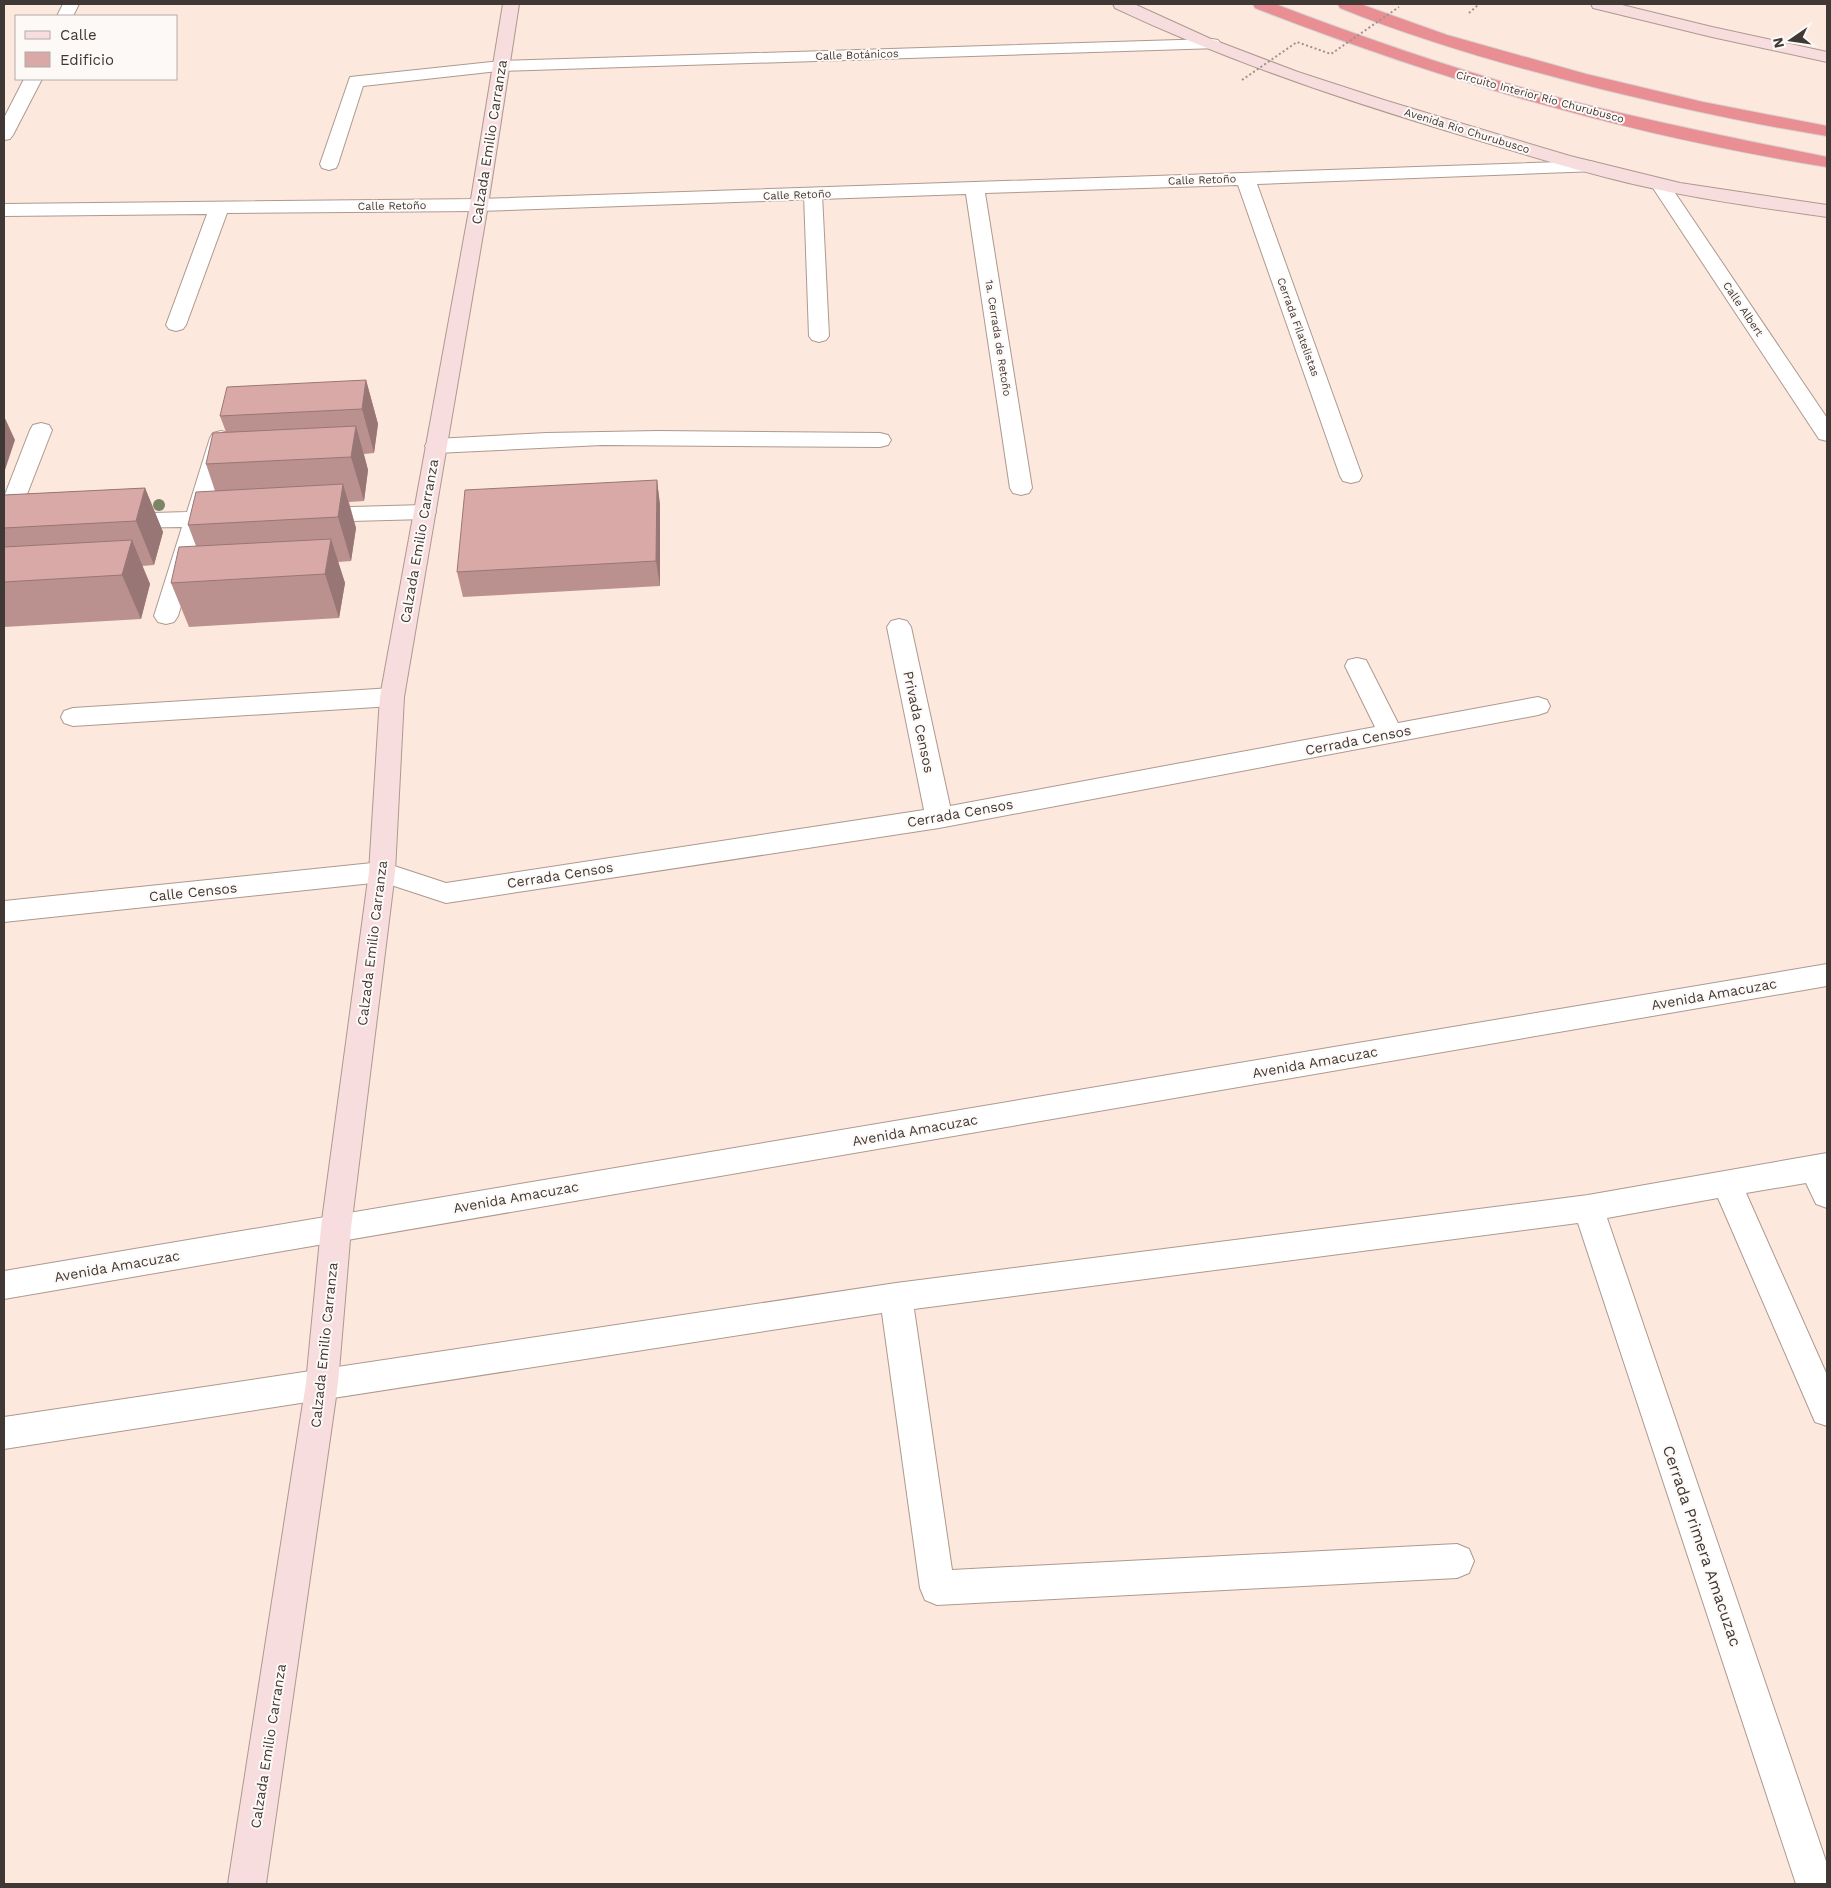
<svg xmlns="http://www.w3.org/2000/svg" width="1831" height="1888" font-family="'Work Sans',sans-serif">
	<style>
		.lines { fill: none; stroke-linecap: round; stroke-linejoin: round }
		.lane-casing { stroke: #ad998f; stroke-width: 2 }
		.street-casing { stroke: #ad998f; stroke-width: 2 }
		.secondary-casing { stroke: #ad998f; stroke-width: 2 }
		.highway-casing { stroke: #d5d3d2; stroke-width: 2 }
		.path { stroke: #a0928a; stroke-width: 2; stroke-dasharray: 2 2.5; stroke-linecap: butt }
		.lane { fill: #fff; fill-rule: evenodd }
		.street { fill: #fff; fill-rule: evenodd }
		.secondary { fill: #f8ddde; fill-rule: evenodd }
		.highway { fill: #e98e92; fill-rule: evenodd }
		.path-bridge { stroke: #a0928a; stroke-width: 2; stroke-dasharray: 2 2.5; stroke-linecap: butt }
		.tree { fill: #798565 }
		.wall { fill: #bb9190 }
		.shaded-wall { fill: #987675 }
		.building { fill: #d9a9a7; stroke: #987675 }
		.labels { text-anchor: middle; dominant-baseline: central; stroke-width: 4; stroke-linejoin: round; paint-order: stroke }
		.far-street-label { font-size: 11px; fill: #403834; stroke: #fdf9f7 }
		.street-label { font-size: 14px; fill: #403834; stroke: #fdf9f7 }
		.near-street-label { font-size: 16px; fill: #403834; stroke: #fdf9f7 }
	</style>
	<rect width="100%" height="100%" fill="#fde8dd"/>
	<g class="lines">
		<defs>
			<g id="lane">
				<path d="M 501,61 L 507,62 L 510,66 L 507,70 L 363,86 L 338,164 L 336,168 L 329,170 L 322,168 L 320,164 L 350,77 Z"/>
				<path d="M 813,188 L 820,190 L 822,194 L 829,336 L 826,340 L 819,342 L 812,340 L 809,336 L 804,194 L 806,190 Z"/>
				<path d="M 658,431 L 880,433 L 888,435 L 891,440 L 888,445 L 880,447 L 602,445 L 436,453 L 428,451 L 425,446 L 428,441 L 436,439 L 547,433 Z"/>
				<path d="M 392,688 L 401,691 L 404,697 L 401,703 L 392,706 L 73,726 L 64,723 L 61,717 L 64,711 L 73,708 Z"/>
			</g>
			<g id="street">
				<path d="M 63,4 L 79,4 L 73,16 L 57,16 Z"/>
				<path d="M 1212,39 L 1218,40 L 1221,44 L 1218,48 L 501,71 L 495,70 L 492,66 L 495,62 L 501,61 Z"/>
				<path d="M 24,79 L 42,79 L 13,135 L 10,139 L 4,140 L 4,118 Z"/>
				<path d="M 1590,161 L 1597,163 L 1599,167 L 1597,171 L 1257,184 L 1362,476 L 1359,481 L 1351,483 L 1343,481 L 1340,476 L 1238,185 L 985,193 L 1032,488 L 1029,493 L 1021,495 L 1013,493 L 1010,488 L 966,194 L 479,211 L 227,213 L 186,325 L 183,329 L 176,331 L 169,329 L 166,325 L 207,214 L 4,216 L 4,204 L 479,199 Z"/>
				<path d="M 1660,179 L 1667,181 L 1827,418 L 1827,441 L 1819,439 L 1651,185 L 1653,181 Z"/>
				<path d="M 41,423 L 49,425 L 52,430 L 15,525 L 12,530 L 4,532 L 4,497 L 30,430 L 33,425 Z"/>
				<path d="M 221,431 L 229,433 L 232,438 L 210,511 L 227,511 L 235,513 L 238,518 L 235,523 L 205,526 L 178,616 L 174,622 L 166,624 L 158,622 L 154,616 L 182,527 L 120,528 L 112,526 L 109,521 L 112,516 L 120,514 L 187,512 L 210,438 L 213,433 Z"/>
				<path d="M 425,505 L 433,507 L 436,512 L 433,517 L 425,519 L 315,522 L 307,520 L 304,515 L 307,510 L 315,508 Z"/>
				<path d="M 899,619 L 907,621 L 911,627 L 950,806 L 1375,727 L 1345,666 L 1348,660 L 1357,658 L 1366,660 L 1398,723 L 1538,697 L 1547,700 L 1550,706 L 1547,712 L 1538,715 L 939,828 L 446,903 L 382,882 L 4,922 L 4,901 L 382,862 L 446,883 L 924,810 L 887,627 L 891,621 Z"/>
				<path d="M 1827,964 L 1827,986 L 4,1299 L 4,1271 Z"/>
				<path d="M 1827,1153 L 1827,1208 L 1816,1204 L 1806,1183 L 1746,1193 L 1827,1375 L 1827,1426 L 1815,1422 L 1718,1198 L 1607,1218 L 1827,1864 L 1827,1884 L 1796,1884 L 1578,1223 L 914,1309 L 952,1570 L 1457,1544 L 1469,1549 L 1474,1561 L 1469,1573 L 1457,1578 L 937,1605 L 925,1600 L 920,1588 L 882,1313 L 4,1449 L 4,1417 L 896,1283 L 1588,1195 Z"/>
			</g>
			<g id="secondary">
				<path d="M 503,4 L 519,4 L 488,205 L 404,697 L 395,872 L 351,1228 L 338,1383 L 266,1884 L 228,1884 L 306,1383 L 321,1228 L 369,872 L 380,697 L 470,205 Z"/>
				<path d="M 1113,4 L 1134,4 L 1211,39 L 1298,72 L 1387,101 L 1570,156 L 1680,183 L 1827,205 L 1827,217 C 1763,208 1697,199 1633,184 C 1570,169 1507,149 1444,130 C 1332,96 1221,58 1115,8 Z"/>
				<path d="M 1591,4 L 1618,4 L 1712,27 L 1827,52 L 1827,62 L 1712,37 L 1593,8 Z"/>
			</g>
			<g id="highway">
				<path d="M 1253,4 L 1275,4 C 1364,38 1454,69 1545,94 C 1638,119 1733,138 1827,157 L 1827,167 C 1632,136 1439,80 1255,8 Z"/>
				<path d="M 1338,4 L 1360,4 L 1447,35 L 1586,74 L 1703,102 L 1827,126 L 1827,136 C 1751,124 1675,107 1601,89 C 1513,67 1424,42 1340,8 Z"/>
			</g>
		</defs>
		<!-- lane casing -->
		<use href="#lane" class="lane-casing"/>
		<!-- street casing -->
		<use href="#street" class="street-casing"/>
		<!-- secondary casing -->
		<use href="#secondary" class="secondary-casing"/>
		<!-- highway casing -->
		<use href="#highway" class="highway-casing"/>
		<!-- path -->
		<path class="path" d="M 1469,13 L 1479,4"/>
		<!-- lane -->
		<use href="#lane" class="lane"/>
		<!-- street -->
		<use href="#street" class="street"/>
		<!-- secondary -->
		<use href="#secondary" class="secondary"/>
		<!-- highway -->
		<use href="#highway" class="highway"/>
		<!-- path-bridge -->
		<path class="path-bridge" d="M 1242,80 L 1297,42 L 1331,54 L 1399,7"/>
	</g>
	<!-- trees -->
	<circle class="tree" cx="159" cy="505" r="6"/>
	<!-- wall -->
	<g class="wall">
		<path d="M 366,380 L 378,424 L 374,453 L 364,454 L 368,470 L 364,501 L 349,502 L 356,528 L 351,561 L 338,562 L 345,583 L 339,618 L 189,627 L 171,583 L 196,546 L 188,525 L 215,491 L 206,464 L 226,432 L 220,416 Z"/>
		<path d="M 657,480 L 660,505 L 660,586 L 463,597 L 457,572 Z"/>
		<path d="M 145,488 L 163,532 L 154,565 L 142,566 L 150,584 L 141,619 L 4,627 L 4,495 Z"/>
	</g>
	<!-- shaded-wall -->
	<g class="shaded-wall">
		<path d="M 366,380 L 378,424 L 374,453 L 362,409 Z"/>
		<path d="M 4,416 L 15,440 L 5,470 L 4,468 Z"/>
		<path d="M 356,426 L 368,470 L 364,501 L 351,457 Z"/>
		<path d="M 657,480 L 660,505 L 660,586 L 656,561 Z"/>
		<path d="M 343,484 L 356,528 L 351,561 L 338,517 Z"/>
		<path d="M 145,488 L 163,532 L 154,565 L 136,521 Z"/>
		<path d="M 331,539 L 345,583 L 339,618 L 325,574 Z"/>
		<path d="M 132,540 L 150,584 L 141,619 L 122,575 Z"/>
	</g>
	<!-- building -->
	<g class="building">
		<path d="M 366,380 L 362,409 L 220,416 L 227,387 Z"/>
		<path d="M 356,426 L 351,457 L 206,464 L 213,433 Z"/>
		<path d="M 657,480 L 656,561 L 457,572 L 465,490 Z"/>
		<path d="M 343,484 L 338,517 L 188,525 L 196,492 Z"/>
		<path d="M 145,488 L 136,521 L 4,528 L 4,495 Z"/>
		<path d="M 331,539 L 325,574 L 171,583 L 179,547 Z"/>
		<path d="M 132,540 L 122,575 L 4,582 L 4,547 Z"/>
	</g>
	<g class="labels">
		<!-- far-street labels -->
		<g class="far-street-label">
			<text transform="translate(857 55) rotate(-2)">Calle Botánicos</text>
			<text transform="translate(1540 97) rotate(15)">Circuito Interior Río Churubusco</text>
			<text transform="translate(1467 131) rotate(17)">Avenida Río Churubusco</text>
			<text transform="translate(1202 180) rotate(-2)">Calle Retoño</text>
			<text transform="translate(797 195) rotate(-2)">Calle Retoño</text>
			<text transform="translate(392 206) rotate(-1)">Calle Retoño</text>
			<text transform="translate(1743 309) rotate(56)">Calle Albert</text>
			<text transform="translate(1298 327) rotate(70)">Cerrada Filatelistas</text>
			<text transform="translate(998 338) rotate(81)">1a. Cerrada de Retoño</text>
		</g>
		<!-- street labels -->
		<g class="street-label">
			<text transform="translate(489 142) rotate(-81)">Calzada Emilio Carranza</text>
			<text transform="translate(419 541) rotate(-80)">Calzada Emilio Carranza</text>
			<text transform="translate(919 722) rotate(78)">Privada Censos</text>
			<text transform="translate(1358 740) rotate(-11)">Cerrada Censos</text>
			<text transform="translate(960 813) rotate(-10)">Cerrada Censos</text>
			<text transform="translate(560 875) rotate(-9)">Cerrada Censos</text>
			<text transform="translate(193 892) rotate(-6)">Calle Censos</text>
			<text transform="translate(372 943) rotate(-83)">Calzada Emilio Carranza</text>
			<text transform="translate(1714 994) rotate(-10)">Avenida Amacuzac</text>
			<text transform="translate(1315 1062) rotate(-10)">Avenida Amacuzac</text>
			<text transform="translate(915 1130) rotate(-10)">Avenida Amacuzac</text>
			<text transform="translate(516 1197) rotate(-10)">Avenida Amacuzac</text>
			<text transform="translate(117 1266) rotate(-10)">Avenida Amacuzac</text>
			<text transform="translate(324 1345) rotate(-84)">Calzada Emilio Carranza</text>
			<text transform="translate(268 1746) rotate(-81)">Calzada Emilio Carranza</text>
		</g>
		<!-- near-street labels -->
		<g class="near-street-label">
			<text transform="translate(1702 1546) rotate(71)">Cerrada Primera Amacuzac</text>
		</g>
	</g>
	<!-- border -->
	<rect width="1831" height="1888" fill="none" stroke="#403834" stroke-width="10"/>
	<!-- legend -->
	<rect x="15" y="15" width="162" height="65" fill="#fdf9f7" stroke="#b1aca9"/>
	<rect x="25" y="31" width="25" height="8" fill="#f8ddde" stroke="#b1aca9"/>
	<text x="60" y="40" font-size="15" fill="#403834">Calle</text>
	<rect x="25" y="52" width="25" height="15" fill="#d9a9a7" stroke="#b1aca9"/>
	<text x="60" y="65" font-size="15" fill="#403834">Edificio</text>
	<!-- north arrow -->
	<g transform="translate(1791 40) rotate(257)" stroke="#fdf9f7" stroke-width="4" paint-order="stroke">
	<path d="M0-4L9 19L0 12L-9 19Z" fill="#403834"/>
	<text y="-8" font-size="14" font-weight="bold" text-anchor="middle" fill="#403834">N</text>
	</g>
</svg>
